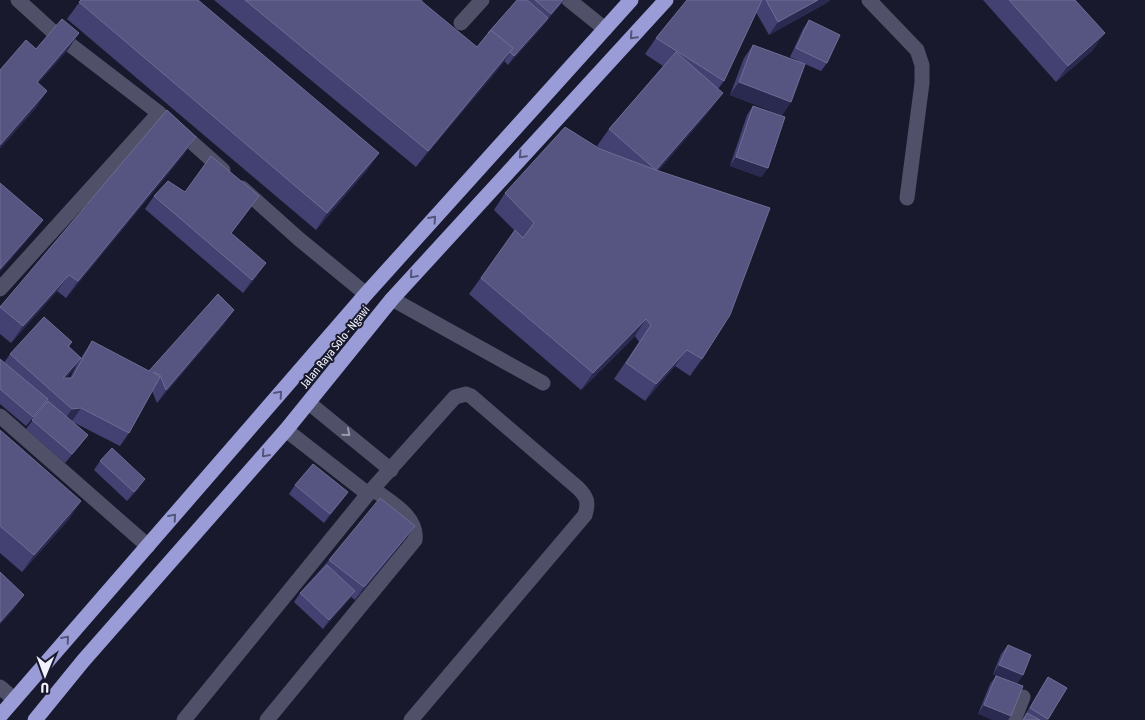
<svg xmlns="http://www.w3.org/2000/svg" width="1145" height="720" font-family="'Asap Condensed',sans-serif">
	<style>
		.lines { fill: none; stroke-linecap: round; stroke-linejoin: round }
		.minor { stroke: #505169; stroke-width: 15 }
		.highway { stroke: #9a9cd7; stroke-width: 15 }
		.wall { fill: #434172; fill-rule: evenodd }
		.shaded-wall { fill: #2a2950 }
		.building { fill: #565480; stroke: #6e6d94 }
		.oneway { stroke: #535479 }
		.oneway2 { stroke: #9899ac }
		.labels { text-anchor: middle; dominant-baseline: central; stroke-width: 4; stroke-linejoin: round; paint-order: stroke }
		.street-label { font-size: 12px; fill: #f1f2fd; stroke: #19192d }
	</style>
	<rect width="100%" height="100%" fill="#19192d"/>
	<g class="lines">
		<!-- minor -->
		<g class="minor">
			<path d="M 18,0 L 51,30 L 159,113 L 223,170"/>
			<path d="M 569,0 L 605,29"/>
			<path d="M 869,0 L 917,50 L 922,65 L 922,83 L 907,198"/>
			<path d="M 461,23 L 482,0"/>
			<path d="M 242,188 L 299,239 L 366,294"/>
			<path d="M 0,289 L 159,113"/>
			<path d="M 392,299 L 543,383"/>
			<path d="M 309,403 L 391,470"/>
			<path d="M 0,416 L 148,546"/>
			<path d="M 286,430 L 368,494"/>
			<path d="M 0,687 L 14,699"/>
			<path d="M 184,720 L 368,494 L 455,397 L 466,394 L 471,396 L 578,488 C 587,497 589,502 585,515 L 411,720"/>
			<path d="M 267,720 L 415,540 C 418,516 390,502 373,489"/>
			<path d="M 1014,720 L 1023,697"/>
		</g>
		<!-- highway -->
		<g class="highway">
			<path d="M 0,716 L 366,294 L 631,0"/>
			<path d="M 35,720 L 83,661 L 286,430 L 392,299 L 666,0"/>
		</g>
	</g>
	<!-- wall -->
	<g class="wall">
		<path d="M 81,0 L 379,153 L 367,170 L 316,230 L 67,19 Z"/>
		<path d="M 214,0 L 423,0 L 422,2 L 477,47 L 488,33 L 517,0 L 564,0 L 542,27 L 508,65 L 504,61 L 416,167 Z"/>
		<path d="M 687,0 L 830,0 L 828,2 L 769,35 L 756,12 L 724,81 L 718,89 L 711,109 L 658,171 L 702,359 L 690,376 L 675,366 L 645,401 L 614,379 L 639,342 L 635,336 L 581,390 L 469,294 L 515,231 L 494,210 L 505,193 L 601,150 L 597,146 L 609,129 L 663,66 L 645,54 L 656,38 Z"/>
		<path d="M 983,0 L 1075,0 L 1093,50 L 1056,82 Z"/>
		<path d="M 809,20 L 827,63 L 821,71 L 805,64 L 791,102 L 782,115 L 730,95 L 744,58 L 753,45 L 804,64 L 790,57 L 803,29 Z"/>
		<path d="M 753,106 L 768,168 L 761,177 L 730,166 L 747,115 Z"/>
		<path d="M 185,153 L 66,298 L 57,291 L 11,343 L 0,334 L 0,307 Z"/>
		<path d="M 185,192 L 259,196 L 231,233 L 257,276 L 243,293 L 145,209 L 154,196 Z"/>
		<path d="M 225,323 L 157,403 L 152,391 L 129,433 L 120,446 L 71,421 L 88,435 L 81,444 L 65,463 L 26,429 L 44,405 L 26,426 L 0,404 L 0,359 L 4,363 L 10,354 L 72,342 L 69,347 L 81,358 L 92,341 L 149,371 ZM 77,364 L 70,378 L 66,378 L 72,371 Z"/>
		<path d="M 0,430 L 70,518 L 22,572 L 0,553 Z"/>
		<path d="M 100,461 L 139,488 L 127,501 L 94,470 Z"/>
		<path d="M 295,485 L 348,492 L 324,523 L 289,494 Z"/>
		<path d="M 415,526 L 406,539 L 355,600 L 351,597 L 323,629 L 294,602 L 300,593 L 329,560 Z"/>
		<path d="M 1008,645 L 1023,675 L 1017,683 L 978,714 L 990,684 L 996,676 L 993,674 L 1001,654 Z"/>
		<path d="M 1048,677 L 1067,688 L 1048,720 L 1022,720 L 1042,686 Z"/>
	</g>
	<!-- shaded-wall -->
	<g class="shaded-wall">
		<path d="M 563,0 L 564,0 L 560,5 L 545,23 L 551,14 Z"/>
		<path d="M 818,0 L 830,0 L 828,2 L 769,35 L 778,22 Z"/>
		<path d="M 548,18 L 542,27 L 508,65 L 514,56 Z"/>
		<path d="M 79,33 L 68,50 L 25,98 L 37,82 Z"/>
		<path d="M 1105,33 L 1093,50 L 1056,82 L 1068,66 Z"/>
		<path d="M 513,48 L 502,65 L 416,167 L 428,151 Z"/>
		<path d="M 739,82 L 791,102 L 782,115 L 730,95 Z"/>
		<path d="M 47,91 L 36,108 L 0,149 L 0,145 Z"/>
		<path d="M 723,93 L 711,109 L 645,187 L 656,170 Z"/>
		<path d="M 196,137 L 185,153 L 66,298 L 78,281 Z"/>
		<path d="M 379,153 L 367,170 L 316,230 L 327,213 Z"/>
		<path d="M 736,157 L 768,168 L 761,177 L 730,166 Z"/>
		<path d="M 259,196 L 250,209 L 222,246 L 231,233 Z"/>
		<path d="M 43,220 L 31,236 L 0,272 L 0,269 Z"/>
		<path d="M 266,263 L 257,276 L 243,293 L 252,280 Z"/>
		<path d="M 69,275 L 57,291 L 11,343 L 23,326 Z"/>
		<path d="M 234,310 L 225,323 L 157,403 L 166,390 Z"/>
		<path d="M 646,319 L 635,336 L 581,390 L 593,373 Z"/>
		<path d="M 687,350 L 675,366 L 645,401 L 656,384 Z"/>
		<path d="M 81,358 L 72,371 L 54,391 L 63,378 Z"/>
		<path d="M 81,408 L 72,421 L 63,422 L 72,409 Z"/>
		<path d="M 145,479 L 139,488 L 127,501 L 134,492 Z"/>
		<path d="M 348,492 L 342,501 L 324,523 L 330,514 Z"/>
		<path d="M 81,501 L 70,518 L 22,572 L 34,555 Z"/>
		<path d="M 415,526 L 406,539 L 355,600 L 364,587 Z"/>
		<path d="M 355,591 L 349,600 L 323,629 L 329,620 Z"/>
		<path d="M 24,595 L 15,608 L 0,625 L 0,622 Z"/>
		<path d="M 999,665 L 1023,675 L 1017,684 L 993,674 Z"/>
		<path d="M 984,705 L 1011,716 L 1008,720 L 992,720 L 978,714 Z"/>
	</g>
	<!-- building -->
	<g class="building">
		<path d="M 81,0 L 198,0 L 379,153 L 327,213 L 79,2 Z"/>
		<path d="M 245,0 L 420,0 L 477,47 L 491,30 L 513,48 L 428,151 Z"/>
		<path d="M 517,0 L 527,0 L 548,18 L 514,56 L 510,52 L 513,48 L 491,30 L 488,33 Z"/>
		<path d="M 535,0 L 563,0 L 551,14 Z"/>
		<path d="M 687,0 L 762,0 L 724,81 L 656,38 Z"/>
		<path d="M 766,0 L 818,0 L 778,22 Z"/>
		<path d="M 1009,0 L 1075,0 L 1105,33 L 1068,66 Z"/>
		<path d="M 62,19 L 79,33 L 37,82 L 47,91 L 0,145 L 0,70 L 26,40 L 36,49 Z"/>
		<path d="M 809,20 L 840,35 L 827,63 L 796,48 Z"/>
		<path d="M 753,45 L 805,64 L 791,102 L 739,82 Z"/>
		<path d="M 676,52 L 723,93 L 656,170 L 770,208 L 730,315 L 702,359 L 687,350 L 656,384 L 626,363 L 651,325 L 646,319 L 593,373 L 481,278 L 515,230 L 523,238 L 534,223 L 505,193 L 565,127 L 600,149 L 656,170 L 609,129 Z"/>
		<path d="M 753,106 L 785,117 L 768,168 L 736,157 Z"/>
		<path d="M 167,110 L 196,137 L 78,281 L 69,275 L 23,326 L 0,307 Z"/>
		<path d="M 211,156 L 259,196 L 231,233 L 266,263 L 252,280 L 154,196 L 168,181 L 185,192 Z"/>
		<path d="M 0,183 L 43,220 L 0,269 Z"/>
		<path d="M 218,294 L 234,310 L 166,390 L 160,375 L 153,372 L 160,377 L 129,433 L 81,408 L 72,409 L 10,354 L 44,317 L 72,342 L 68,346 L 81,358 L 63,378 L 72,378 L 92,341 L 149,371 Z"/>
		<path d="M 0,359 L 48,399 L 33,417 L 0,389 Z"/>
		<path d="M 48,401 L 88,435 L 72,454 L 32,420 Z"/>
		<path d="M 0,430 L 81,501 L 34,555 L 0,526 Z"/>
		<path d="M 112,448 L 145,479 L 134,492 L 100,461 Z"/>
		<path d="M 313,464 L 348,492 L 330,514 L 295,485 Z"/>
		<path d="M 380,498 L 415,526 L 364,587 L 329,560 Z"/>
		<path d="M 327,565 L 355,591 L 329,620 L 300,593 Z"/>
		<path d="M 0,572 L 24,595 L 0,622 Z"/>
		<path d="M 1008,645 L 1031,655 L 1023,675 L 999,665 Z"/>
		<path d="M 996,676 L 1023,686 L 1011,716 L 984,705 Z"/>
		<path d="M 1048,677 L 1067,688 L 1048,719 L 1030,708 Z"/>
		<path d="M 1027,713 L 1040,720 L 1023,720 Z"/>
	</g>
	<!-- one-way arrows -->
	<defs><path id="oneway-chevron" d="M-2-3.5L2.5 0L-2 3.5" fill="none" stroke-width="1.6" stroke-linecap="round" stroke-linejoin="round" transform="scale(1.25)"/></defs>
	<g class="oneway">
		<use href="#oneway-chevron" transform="translate(633 36) rotate(133)"/>
		<use href="#oneway-chevron" transform="translate(522 155) rotate(133)"/>
		<use href="#oneway-chevron" transform="translate(433 219) rotate(-48)"/>
		<use href="#oneway-chevron" transform="translate(413 275) rotate(131)"/>
		<use href="#oneway-chevron" transform="translate(279 394) rotate(-49)"/>
		<use href="#oneway-chevron" transform="translate(265 454) rotate(131)"/>
		<use href="#oneway-chevron" transform="translate(173 517) rotate(-49)"/>
		<use href="#oneway-chevron" transform="translate(66 639) rotate(-49)"/>
	</g>
	<use class="oneway2" href="#oneway-chevron" transform="translate(347 433) rotate(40)"/>
	<g class="labels">
		<!-- street labels -->
		<g class="street-label">
			<text transform="translate(335 347) rotate(-51)">Jalan Raya Solo - Ngawi</text>
		</g>
	</g>
	<!-- north arrow -->
	<g transform="translate(45 675) rotate(181)" stroke="#19192d" stroke-width="4" paint-order="stroke">
	<path d="M0-4L9 19L0 12L-9 19Z" fill="#f1f2fd"/>
	<text y="-8" font-size="14" font-weight="bold" text-anchor="middle" fill="#f1f2fd">U</text>
	</g>
</svg>
